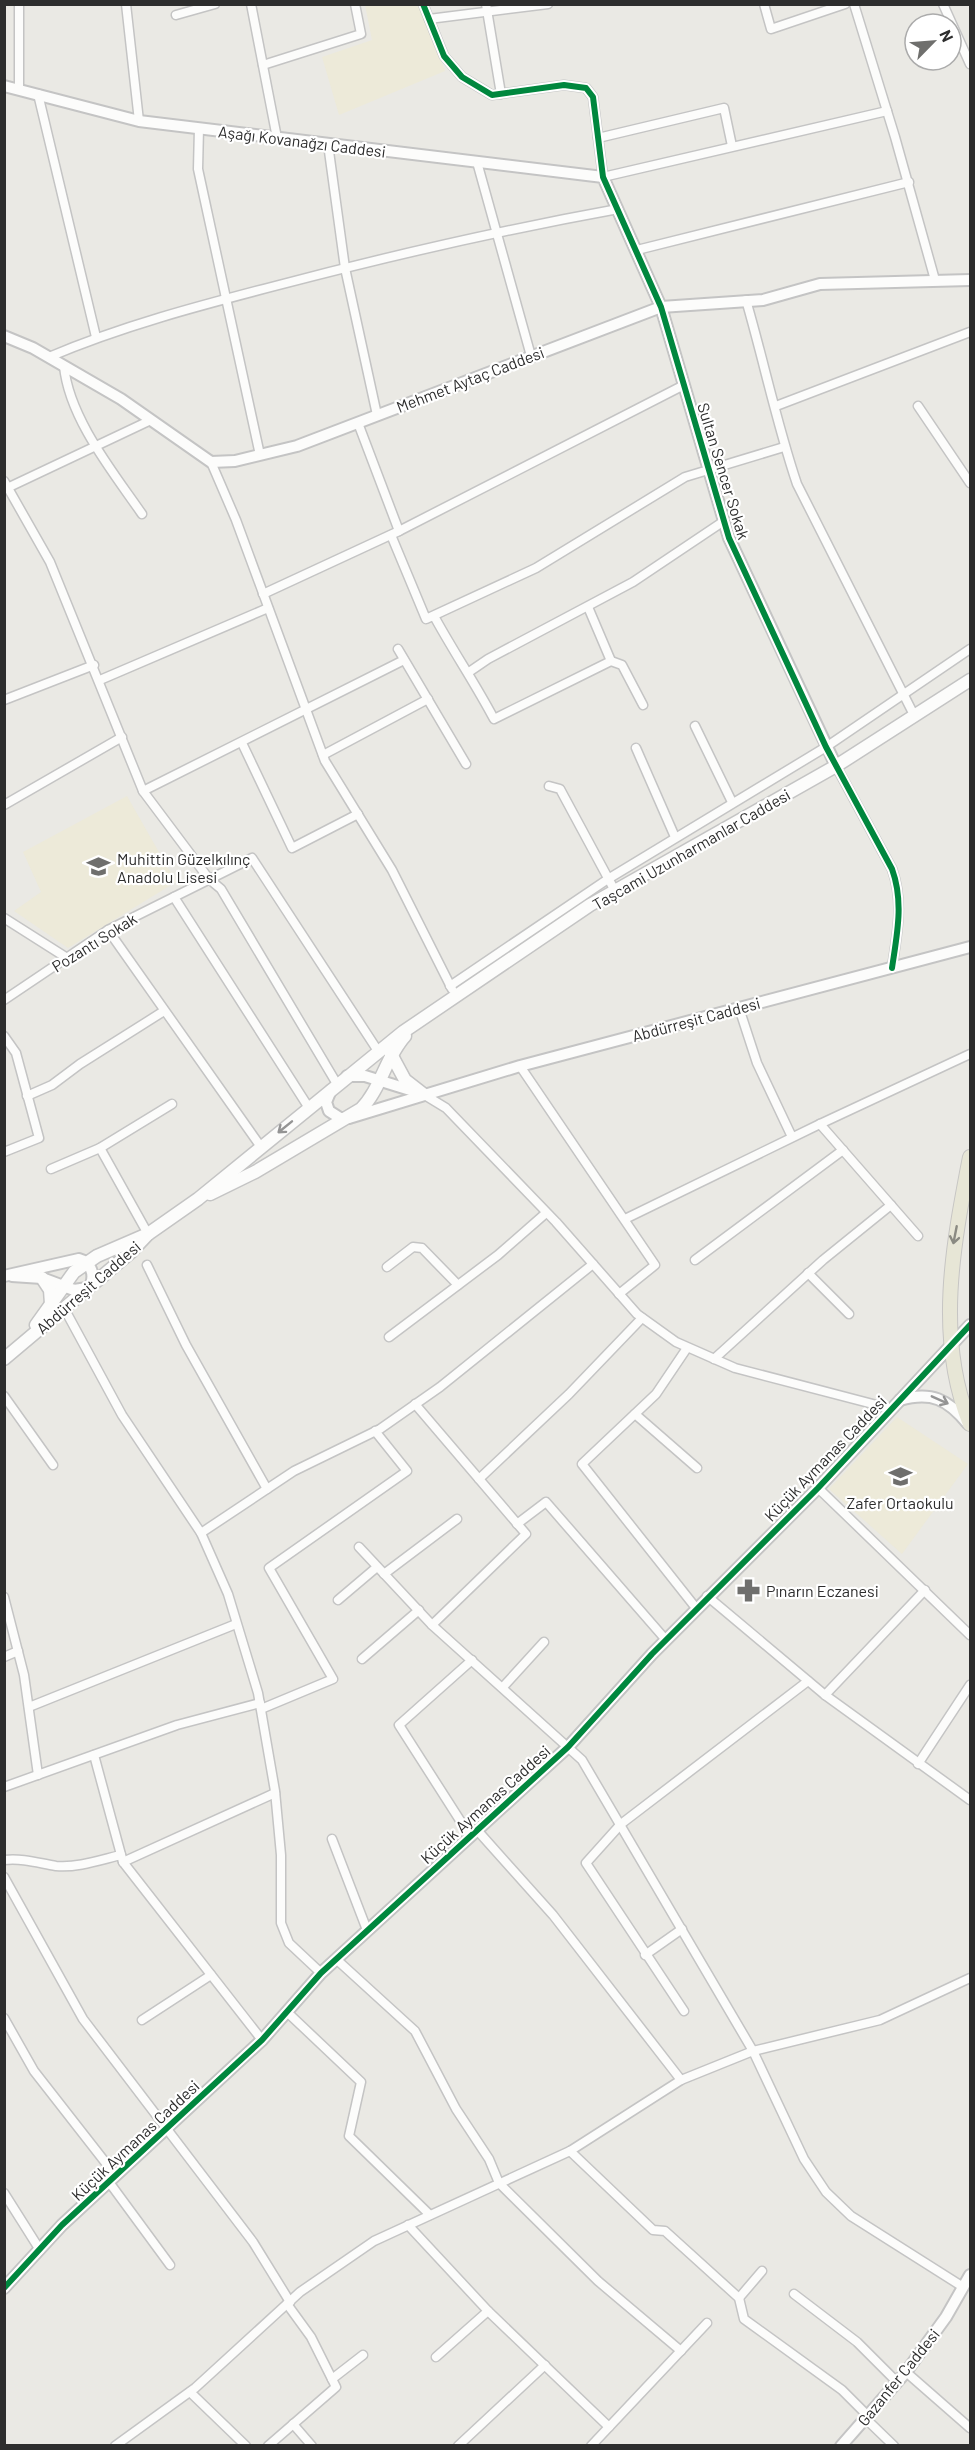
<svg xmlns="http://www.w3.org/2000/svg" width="975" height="2450" font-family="Barlow,sans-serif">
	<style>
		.education { fill: #edead9 }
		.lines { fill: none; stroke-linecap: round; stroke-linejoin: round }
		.minor-casing { stroke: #c4c4c4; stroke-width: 11 }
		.tertiary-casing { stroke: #c4c4c4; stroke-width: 14 }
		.secondary-casing { stroke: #c4c4c4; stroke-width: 15 }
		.primary-casing { stroke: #c6c5c3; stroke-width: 16 }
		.minor { stroke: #fcfcfb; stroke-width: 8 }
		.tertiary { stroke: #fcfcfb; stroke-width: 10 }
		.secondary { stroke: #fcfcfb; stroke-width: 12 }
		.primary { stroke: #e7e6d6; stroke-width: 14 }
		.cycleway-casing { stroke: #fff; stroke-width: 10 }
		.cycleway { stroke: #00873e; stroke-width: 6 }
		.oneway { stroke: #949494 }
		.oneway2 { stroke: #8a8a82 }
		.labels { text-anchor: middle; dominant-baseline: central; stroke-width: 4.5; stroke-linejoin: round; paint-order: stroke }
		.street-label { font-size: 16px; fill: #2d2d2d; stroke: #fff }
		.poi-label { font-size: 16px; fill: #2d2d2d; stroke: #fff; text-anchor: start }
	</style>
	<rect width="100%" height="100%" fill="#eae9e4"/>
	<!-- education -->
	<g class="education">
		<path d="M 365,5 L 419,5 L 445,71 L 339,115 L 322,57 L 372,40 Z"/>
		<path d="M 127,796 L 176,882 L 68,948 L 14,911 L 41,892 L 23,852 Z"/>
		<path d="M 897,1417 L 968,1464 L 902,1554 L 829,1489 Z"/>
	</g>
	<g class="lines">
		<defs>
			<g id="minor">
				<path d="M 19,4 L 19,90"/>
				<path d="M 126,4 L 139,121"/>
				<path d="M 251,4 L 277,138"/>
				<path d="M 423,4 L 444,56 L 462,77 L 492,95 L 564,85 L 586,88 L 593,97 L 603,177 L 887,111"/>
				<path d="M 486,4 L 501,94"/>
				<path d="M 764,4 L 771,29 L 845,4"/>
				<path d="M 854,4 L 895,137 L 935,280"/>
				<path d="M 943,4 L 970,64"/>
				<path d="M 176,15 L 215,4"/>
				<path d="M 429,19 L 548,4"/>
				<path d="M 263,65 L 361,34 L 355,4"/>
				<path d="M 38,94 L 96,337"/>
				<path d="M 199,128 L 198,169 L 260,455"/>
				<path d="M 598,138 L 724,108 L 732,146"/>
				<path d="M 328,144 L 345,268 L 377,415"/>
				<path d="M 477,162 L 531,356"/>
				<path d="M 637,250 L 909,182"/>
				<path d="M 746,300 C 764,362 777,425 797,484 L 915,717"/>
				<path d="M 49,357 C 122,326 198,306 275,286 C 389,256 502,230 618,209"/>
				<path d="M 64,366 C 69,418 113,472 142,514"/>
				<path d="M 776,406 L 970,332"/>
				<path d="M 918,406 L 970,483"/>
				<path d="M 358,423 L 399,531"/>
				<path d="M 211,462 L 236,520 L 325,761 L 392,870 L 452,989"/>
				<path d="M 4,481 L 50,562 L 143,791 L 209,879 L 221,889 L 337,1084"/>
				<path d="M 5,489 L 151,420"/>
				<path d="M 391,535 L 426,619 L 536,568 L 685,477 L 784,447"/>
				<path d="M 263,594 L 399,531 L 684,385"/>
				<path d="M 434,616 C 453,651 475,683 494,719 L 611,661 L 588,607"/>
				<path d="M 398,649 L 466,764"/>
				<path d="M 611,661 L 622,665 L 643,705"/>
				<path d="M 469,672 L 488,659 L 633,582 L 724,521"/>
				<path d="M 100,680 L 268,608"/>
				<path d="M 4,700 L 94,665"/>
				<path d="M 695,726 L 732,802"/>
				<path d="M 242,743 L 292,848 L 358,814"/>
				<path d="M 636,748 L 675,837"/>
				<path d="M 323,755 L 428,699"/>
				<path d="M 836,766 L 892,869 C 904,902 897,934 892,968"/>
				<path d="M 549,786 L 560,789 L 615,891"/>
				<path d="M 143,791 L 404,660"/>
				<path d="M 4,805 L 122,737"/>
				<path d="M 174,897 L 309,1108"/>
				<path d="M 4,918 L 67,958"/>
				<path d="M 108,930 L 261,1147"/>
				<path d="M 450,986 L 608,879 L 826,747 L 970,649"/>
				<path d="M 4,1000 L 108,930 L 252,858 L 378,1051"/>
				<path d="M 739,1008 L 757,1063 L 792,1137"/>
				<path d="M 4,1036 L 16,1053 L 39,1138 L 4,1152"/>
				<path d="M 520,1066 L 655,1265 L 619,1294"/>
				<path d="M 423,1094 L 446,1108 L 556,1222 L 637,1314 L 676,1342 L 735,1368 L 892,1409"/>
				<path d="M 27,1096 L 52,1085 L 80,1064 L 164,1011"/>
				<path d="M 820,1124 L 918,1236"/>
				<path d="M 100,1148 L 148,1234"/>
				<path d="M 51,1169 L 100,1148 L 172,1104"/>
				<path d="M 625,1219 L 820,1124 L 970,1054"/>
				<path d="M 695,1260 L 843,1150"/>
				<path d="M 147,1265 L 186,1345 L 267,1489"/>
				<path d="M 387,1267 L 413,1247 L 422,1248 L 458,1285"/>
				<path d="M 808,1273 L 849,1314"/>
				<path d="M 64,1308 L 122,1415 L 201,1533 L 228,1594 L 258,1693 L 275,1791 L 281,1855 L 281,1923 L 289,1943 L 321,1973"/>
				<path d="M 389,1337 L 498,1255 L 546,1213"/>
				<path d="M 687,1348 L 656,1394 L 582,1464 L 696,1608"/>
				<path d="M 714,1359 L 823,1260 L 891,1205"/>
				<path d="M 4,1396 L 53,1465"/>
				<path d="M 415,1404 L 526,1534 L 432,1625"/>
				<path d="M 635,1414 L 697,1468"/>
				<path d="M 479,1479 L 569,1394 L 642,1318"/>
				<path d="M 818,1488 L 970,1635"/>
				<path d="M 517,1524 L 546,1502 L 666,1640"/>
				<path d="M 201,1533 L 294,1471 L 380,1429 L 440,1387 L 593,1264"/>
				<path d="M 359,1547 L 432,1625 L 582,1760 L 753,2051 L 804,2159 L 826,2192 L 851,2216 L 963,2287"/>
				<path d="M 384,1574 L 457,1519"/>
				<path d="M 707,1596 L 825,1695 L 970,1800"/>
				<path d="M 4,1597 L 24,1675 L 38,1775"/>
				<path d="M 338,1600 L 377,1567"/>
				<path d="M 4,1657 L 18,1651"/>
				<path d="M 362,1659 L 419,1610"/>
				<path d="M 503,1687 L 544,1642"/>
				<path d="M 825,1695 L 925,1590"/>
				<path d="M 29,1707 L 236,1624"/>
				<path d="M 261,1709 L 333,1679 L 269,1568 L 407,1471 L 375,1431"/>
				<path d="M 94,1755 L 123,1862 L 262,2040"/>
				<path d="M 918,1764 L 970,1685"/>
				<path d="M 4,1787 L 177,1725 L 260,1703"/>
				<path d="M 477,1830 L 553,1915 L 681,2080"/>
				<path d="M 470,1836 L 399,1725 L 472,1660"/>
				<path d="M 332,1839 L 367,1930"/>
				<path d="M 4,1860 C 23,1858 38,1863 56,1866 C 77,1868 100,1860 121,1855"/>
				<path d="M 123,1862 L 275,1793"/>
				<path d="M 4,1877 L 83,2019 L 253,2242 L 290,2302"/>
				<path d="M 645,1955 L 682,1929"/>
				<path d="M 336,1959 L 415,2031 L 456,2109 L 489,2159 L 499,2183 L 598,2281 L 681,2351"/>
				<path d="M 684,2011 L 586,1863 L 621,1824 L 808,1681"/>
				<path d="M 287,2012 L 361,2082 L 349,2136 L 430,2215"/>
				<path d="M 4,2018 L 34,2071 L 116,2176"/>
				<path d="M 142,2020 L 211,1975"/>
				<path d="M 570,2151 L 653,2230 L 665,2231 L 739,2298 L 744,2319 L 842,2390 L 867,2415"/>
				<path d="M 109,2182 L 170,2265"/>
				<path d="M 4,2193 L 40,2250"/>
				<path d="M 408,2225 L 488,2311 L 609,2427"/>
				<path d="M 794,2294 L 857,2342 L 897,2382"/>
				<path d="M 739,2298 L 762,2271"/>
				<path d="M 436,2357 L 488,2311"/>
				<path d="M 906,2372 L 970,2428"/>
				<path d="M 332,2379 L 363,2355"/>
				<path d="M 190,2392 L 246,2446"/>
				<path d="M 865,2418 L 894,2446"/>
				<path d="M 293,2424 L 312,2446"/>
				<path d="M 115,2446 L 195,2388 L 300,2292 L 374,2241 L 570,2151 L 681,2080 L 753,2051 L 880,2020 L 970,1978"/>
				<path d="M 268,2446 L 336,2387 L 311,2337 L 287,2304"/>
				<path d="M 458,2446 L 545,2365"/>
				<path d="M 591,2446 L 707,2323"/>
			</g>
			<g id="tertiary">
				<path d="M 4,86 L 139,121 L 603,177 L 661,307 L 729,538 L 836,766"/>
				<path d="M 4,336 L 33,348 L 121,399 L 211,462 L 235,461 L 297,446 L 661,307 L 763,300 L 820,284 L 970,280"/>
				<path d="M 347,1076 L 365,1076 L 423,1094"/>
				<path d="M 331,1090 L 326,1102 L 329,1111 L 340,1118 L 349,1118 L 520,1066 L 970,947"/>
				<path d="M 4,1276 L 79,1259 C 90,1262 95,1273 91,1284"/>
				<path d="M 12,1276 L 42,1278 L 74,1290 L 87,1288"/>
				<path d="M 900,1400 C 931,1391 948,1399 968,1424"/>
				<path d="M 4,2288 L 62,2225 L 262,2040 L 321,1973 L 568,1747 L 652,1654 L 818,1488 L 970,1325"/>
				<path d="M 841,2446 L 906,2372 L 946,2317 L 970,2275"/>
			</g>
			<g id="secondary">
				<path d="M 391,1054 L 405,1080 L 423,1094"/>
				<path d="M 210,1194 L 255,1172 L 361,1109 C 381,1089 385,1058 405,1036"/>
				<path d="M 42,1278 L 50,1290 L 51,1304"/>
				<path d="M 36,1325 L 74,1272 L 97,1256 L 148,1234"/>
				<path d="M 4,1359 L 131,1252 L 148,1234 L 198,1199 L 403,1032 L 590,905 L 836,766 L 970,680"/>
			</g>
			<path id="primary" d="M 970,1157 C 953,1245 935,1338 970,1424"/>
		</defs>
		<!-- minor casing -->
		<use href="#minor" class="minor-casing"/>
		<!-- tertiary casing -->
		<use href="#tertiary" class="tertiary-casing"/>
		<!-- secondary casing -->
		<use href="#secondary" class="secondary-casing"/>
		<!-- primary casing -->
		<use href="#primary" class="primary-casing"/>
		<!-- minor -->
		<use href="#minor" class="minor"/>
		<!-- tertiary -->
		<use href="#tertiary" class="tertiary"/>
		<!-- secondary -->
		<use href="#secondary" class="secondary"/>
		<!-- primary -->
		<use href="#primary" class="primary"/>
		<defs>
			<g id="cycleway">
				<path d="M 423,4 L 444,56 L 462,77 L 492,95 L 564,85 L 586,88 L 593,97 L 603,177 L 661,307 L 729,538 L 826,747 L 892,869 C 904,902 897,934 892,968"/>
				<path d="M 4,2288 L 62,2225 L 262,2040 L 321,1973 L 568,1747 L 652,1654 L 818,1488 L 970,1325"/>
			</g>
		</defs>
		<!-- cycleway casing -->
		<use href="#cycleway" class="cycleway-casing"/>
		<!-- cycleway -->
		<use href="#cycleway" class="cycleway"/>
	</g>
	<!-- one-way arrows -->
	<defs><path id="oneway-shaft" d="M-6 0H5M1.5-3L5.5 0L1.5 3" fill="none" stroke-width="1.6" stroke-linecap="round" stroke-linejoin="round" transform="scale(1.5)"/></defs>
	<g class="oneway">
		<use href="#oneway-shaft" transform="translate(285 1127) rotate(141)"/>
		<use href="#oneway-shaft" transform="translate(940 1400) rotate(24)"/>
	</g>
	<use class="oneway2" href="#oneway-shaft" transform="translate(955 1235) rotate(101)"/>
	<!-- icons -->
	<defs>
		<symbol id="school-bare" viewBox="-9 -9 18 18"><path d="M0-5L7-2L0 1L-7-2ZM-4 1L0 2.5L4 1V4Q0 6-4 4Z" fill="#6f6f6d" stroke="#fff" stroke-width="2.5" paint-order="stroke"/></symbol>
		<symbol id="pharmacy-bare" viewBox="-9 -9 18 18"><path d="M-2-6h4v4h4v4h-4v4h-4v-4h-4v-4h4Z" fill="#6f6f6d" stroke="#fff" stroke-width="2.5" paint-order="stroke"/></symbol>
	</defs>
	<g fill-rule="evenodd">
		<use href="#school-bare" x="82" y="850" width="33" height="33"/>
		<use href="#school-bare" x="884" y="1460" width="33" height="33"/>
		<use href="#pharmacy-bare" x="732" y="1574" width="33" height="33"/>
	</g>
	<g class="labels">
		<!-- street labels -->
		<g class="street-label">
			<text transform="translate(302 141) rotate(7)">Aşağı Kovanağzı Caddesi</text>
			<text transform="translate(470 379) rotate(-21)">Mehmet Aytaç Caddesi</text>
			<text transform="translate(724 471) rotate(73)">Sultan Sencer Sokak</text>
			<text transform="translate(691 849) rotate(-30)">Taşcami Uzunharmanlar Caddesi</text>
			<text transform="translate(94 942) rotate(-32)">Pozantı Sokak</text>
			<text transform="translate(696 1019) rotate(-15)">Abdürreşit Caddesi</text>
			<text transform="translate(88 1287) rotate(-41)">Abdürreşit Caddesi</text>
			<text transform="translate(825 1458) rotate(-46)">Küçük Aymanas Caddesi</text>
			<text transform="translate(485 1804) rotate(-42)">Küçük Aymanas Caddesi</text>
			<text transform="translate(135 2140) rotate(-43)">Küçük Aymanas Caddesi</text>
			<text transform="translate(898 2377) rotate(-51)">Gazanfer Caddesi</text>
		</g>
		<!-- poi labels -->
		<g class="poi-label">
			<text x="117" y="858">Muhittin Güzelkılınç<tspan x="117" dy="18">Anadolu Lisesi</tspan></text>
			<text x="900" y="1502" text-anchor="middle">Zafer Ortaokulu</text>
			<text x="766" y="1590">Pınarın Eczanesi</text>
		</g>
	</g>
	<!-- border -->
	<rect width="975" height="2450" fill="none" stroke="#2d2d2d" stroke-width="12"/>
	<!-- north arrow -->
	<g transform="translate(933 42) rotate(65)"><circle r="28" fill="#ffffff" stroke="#ababab" stroke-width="1.5"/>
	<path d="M0-4.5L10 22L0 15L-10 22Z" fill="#6f6f6d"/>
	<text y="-9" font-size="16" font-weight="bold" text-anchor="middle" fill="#2d2d2d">N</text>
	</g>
</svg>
